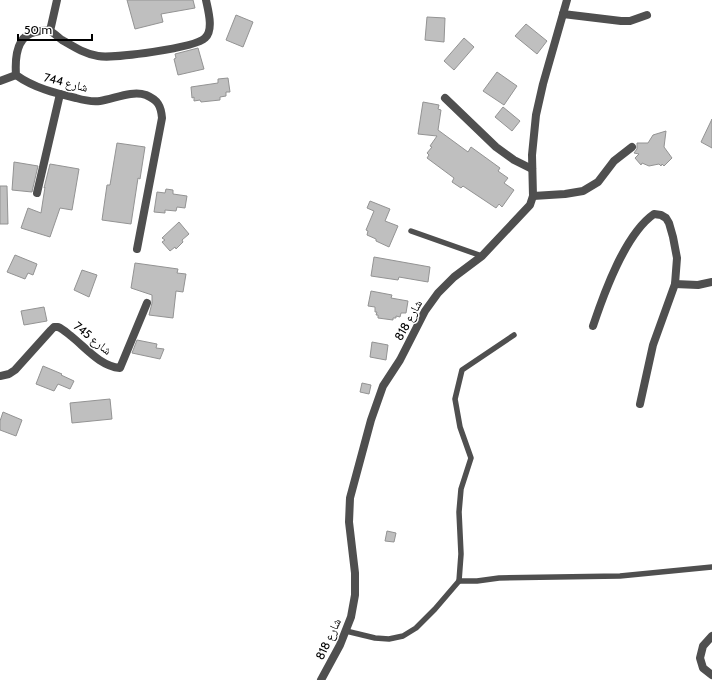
<svg xmlns="http://www.w3.org/2000/svg" width="712" height="680" font-family="Cabin,'Noto Naskh Arabic',sans-serif">
	<style>
		.building { fill: #bfbfbf; stroke: #939393 }
		.lines { fill: none; stroke-linecap: round; stroke-linejoin: round }
		.lane { stroke: #4f4f4f; stroke-width: 5.5 }
		.street { stroke: #4f4f4f; stroke-width: 8 }
		.labels { text-anchor: middle; dominant-baseline: central; stroke-width: 3; stroke-linejoin: round; paint-order: stroke }
		.street-label { font-size: 12px; fill: #000; stroke: #fff }
	</style>
	<rect width="100%" height="100%" fill="#fff"/>
	<!-- building -->
	<g class="building">
		<path d="M 127,0 L 193,0 L 195,8 L 161,14 L 163,22 L 135,29 Z"/>
		<path d="M 236,15 L 253,22 L 243,47 L 226,40 Z"/>
		<path d="M 427,17 L 445,18 L 444,42 L 425,40 Z"/>
		<path d="M 526,24 L 547,41 L 537,54 L 515,36 Z"/>
		<path d="M 464,38 L 474,47 L 454,70 L 444,61 Z"/>
		<path d="M 198,48 L 204,69 L 178,75 L 174,59 L 176,58 L 175,54 Z"/>
		<path d="M 497,72 L 517,86 L 504,105 L 483,91 Z"/>
		<path d="M 228,78 L 230,92 L 226,92 L 226,96 L 220,97 L 220,100 L 201,102 L 200,100 L 194,101 L 194,97 L 192,98 L 191,87 L 218,83 L 218,79 Z"/>
		<path d="M 423,102 L 439,105 L 438,109 L 441,110 L 438,130 L 468,152 L 471,147 L 500,168 L 498,171 L 508,178 L 504,183 L 514,190 L 502,207 L 499,204 L 496,208 L 463,186 L 461,188 L 452,182 L 454,178 L 427,158 L 429,155 L 427,153 L 432,147 L 430,146 L 437,136 L 418,134 Z"/>
		<path d="M 503,107 L 520,121 L 512,131 L 495,117 Z"/>
		<path d="M 712,119 L 712,148 L 701,142 Z"/>
		<path d="M 666,131 L 664,147 L 672,158 L 664,166 L 662,164 L 661,166 L 659,164 L 649,166 L 642,163 L 641,165 L 635,158 L 639,154 L 634,153 L 637,149 L 637,143 L 648,143 L 653,135 Z"/>
		<path d="M 117,143 L 145,147 L 140,179 L 138,178 L 131,224 L 102,220 L 107,185 L 110,185 Z"/>
		<path d="M 14,162 L 38,166 L 32,192 L 12,190 Z"/>
		<path d="M 50,164 L 79,169 L 72,210 L 60,208 L 50,237 L 21,228 L 28,208 L 41,213 L 45,187 L 44,188 Z"/>
		<path d="M 0,186 L 7,186 L 8,224 L 0,224 Z"/>
		<path d="M 166,189 L 173,190 L 173,194 L 187,196 L 185,208 L 177,207 L 176,211 L 165,210 L 165,213 L 154,212 L 157,192 L 165,193 Z"/>
		<path d="M 370,201 L 390,209 L 385,221 L 398,226 L 389,247 L 376,241 L 376,239 L 367,235 L 368,231 L 366,230 L 374,211 L 367,208 Z"/>
		<path d="M 179,222 L 189,234 L 182,240 L 183,242 L 176,249 L 175,247 L 170,251 L 162,242 L 165,240 L 162,238 Z"/>
		<path d="M 15,255 L 37,264 L 33,275 L 28,273 L 25,279 L 7,272 Z"/>
		<path d="M 374,257 L 430,267 L 428,282 L 399,277 L 398,280 L 371,276 Z"/>
		<path d="M 135,263 L 178,269 L 177,273 L 186,274 L 183,292 L 176,291 L 173,318 L 149,315 L 152,303 L 152,295 L 131,288 Z"/>
		<path d="M 82,270 L 97,275 L 89,297 L 74,290 Z"/>
		<path d="M 371,291 L 392,295 L 391,298 L 408,301 L 406,313 L 401,313 L 400,317 L 396,316 L 396,318 L 393,318 L 393,320 L 378,318 L 378,315 L 376,315 L 377,312 L 375,312 L 375,307 L 368,306 Z"/>
		<path d="M 44,307 L 47,321 L 24,325 L 21,311 Z"/>
		<path d="M 137,340 L 157,344 L 156,348 L 164,349 L 160,359 L 132,353 Z"/>
		<path d="M 372,342 L 388,345 L 386,360 L 370,357 Z"/>
		<path d="M 43,366 L 62,374 L 61,375 L 74,381 L 70,389 L 58,384 L 54,391 L 36,384 Z"/>
		<path d="M 362,383 L 371,385 L 369,394 L 360,392 Z"/>
		<path d="M 110,399 L 112,419 L 72,423 L 70,403 Z"/>
		<path d="M 3,412 L 22,420 L 16,436 L 0,430 L 0,421 Z"/>
		<path d="M 387,531 L 396,533 L 394,542 L 385,541 Z"/>
	</g>
	<g class="lines">
		<!-- lane -->
		<g class="lane">
			<path d="M 411,231 L 482,256"/>
			<path d="M 459,581 L 477,581 L 499,578 L 620,576 L 712,567"/>
			<path d="M 346,631 L 375,638 L 389,639 L 403,636 L 416,628 L 435,609 L 459,581 L 461,554 L 459,512 L 461,489 L 471,458 L 460,427 L 455,399 L 462,370 L 514,335"/>
		</g>
		<!-- street -->
		<g class="street">
			<path d="M 563,14 L 621,21 L 630,21 L 647,15"/>
			<path d="M 50,31 L 57,0"/>
			<path d="M 0,81 L 16,75"/>
			<path d="M 445,98 L 496,147 L 514,160 L 532,169"/>
			<path d="M 37,193 L 60,94"/>
			<path d="M 533,196 L 565,194 L 583,191 L 598,182 L 614,161 L 632,147"/>
			<path d="M 137,249 L 162,118 C 161,106 158,100 146,95 C 132,90 114,99 100,101 C 93,102 83,100 76,98 C 55,93 34,88 16,75 C 15,60 16,36 35,32 C 39,31 46,30 50,31 C 54,33 59,38 62,40 C 74,47 85,54 98,56 C 112,59 195,48 205,38 C 214,30 208,10 206,0"/>
			<path d="M 675,284 L 698,285 L 712,282"/>
			<path d="M 593,326 C 604,293 625,234 654,214 L 661,215 L 666,218 L 669,223 L 673,237 L 677,258 L 675,284 L 653,345 L 640,404"/>
			<path d="M 0,376 L 9,374 L 15,370 L 51,330 L 54,327 L 58,327 C 63,329 67,333 71,336 C 86,348 100,366 120,368 L 147,303"/>
			<path d="M 712,636 L 703,646 L 700,658 L 703,668 L 712,675"/>
			<path d="M 321,680 L 340,645 L 351,617 L 355,595 L 355,573 L 349,522 L 350,498 L 371,420 L 383,386 L 400,360 L 425,311 L 438,293 L 454,277 L 482,256 L 530,205 L 533,196 L 532,155 L 536,115 L 543,84 L 567,0"/>
		</g>
	</g>
	<g class="labels">
		<!-- street labels -->
		<g class="street-label">
			<text transform="translate(66 82) rotate(14)">شارع 744</text>
			<text transform="translate(408 320) rotate(-61)">شارع 818</text>
			<text transform="translate(93 338) rotate(39)">شارع 745</text>
			<text transform="translate(328 639) rotate(-65)">شارع 818</text>
		</g>
	</g>
	<!-- scale -->
	<path d="M18 34v6h74v-6" fill="none" stroke="#000000" stroke-width="2"/>
	<text x="24" y="34" font-size="12" fill="#000000" stroke="#ffffff" stroke-width="3" paint-order="stroke">50 m</text>
</svg>
